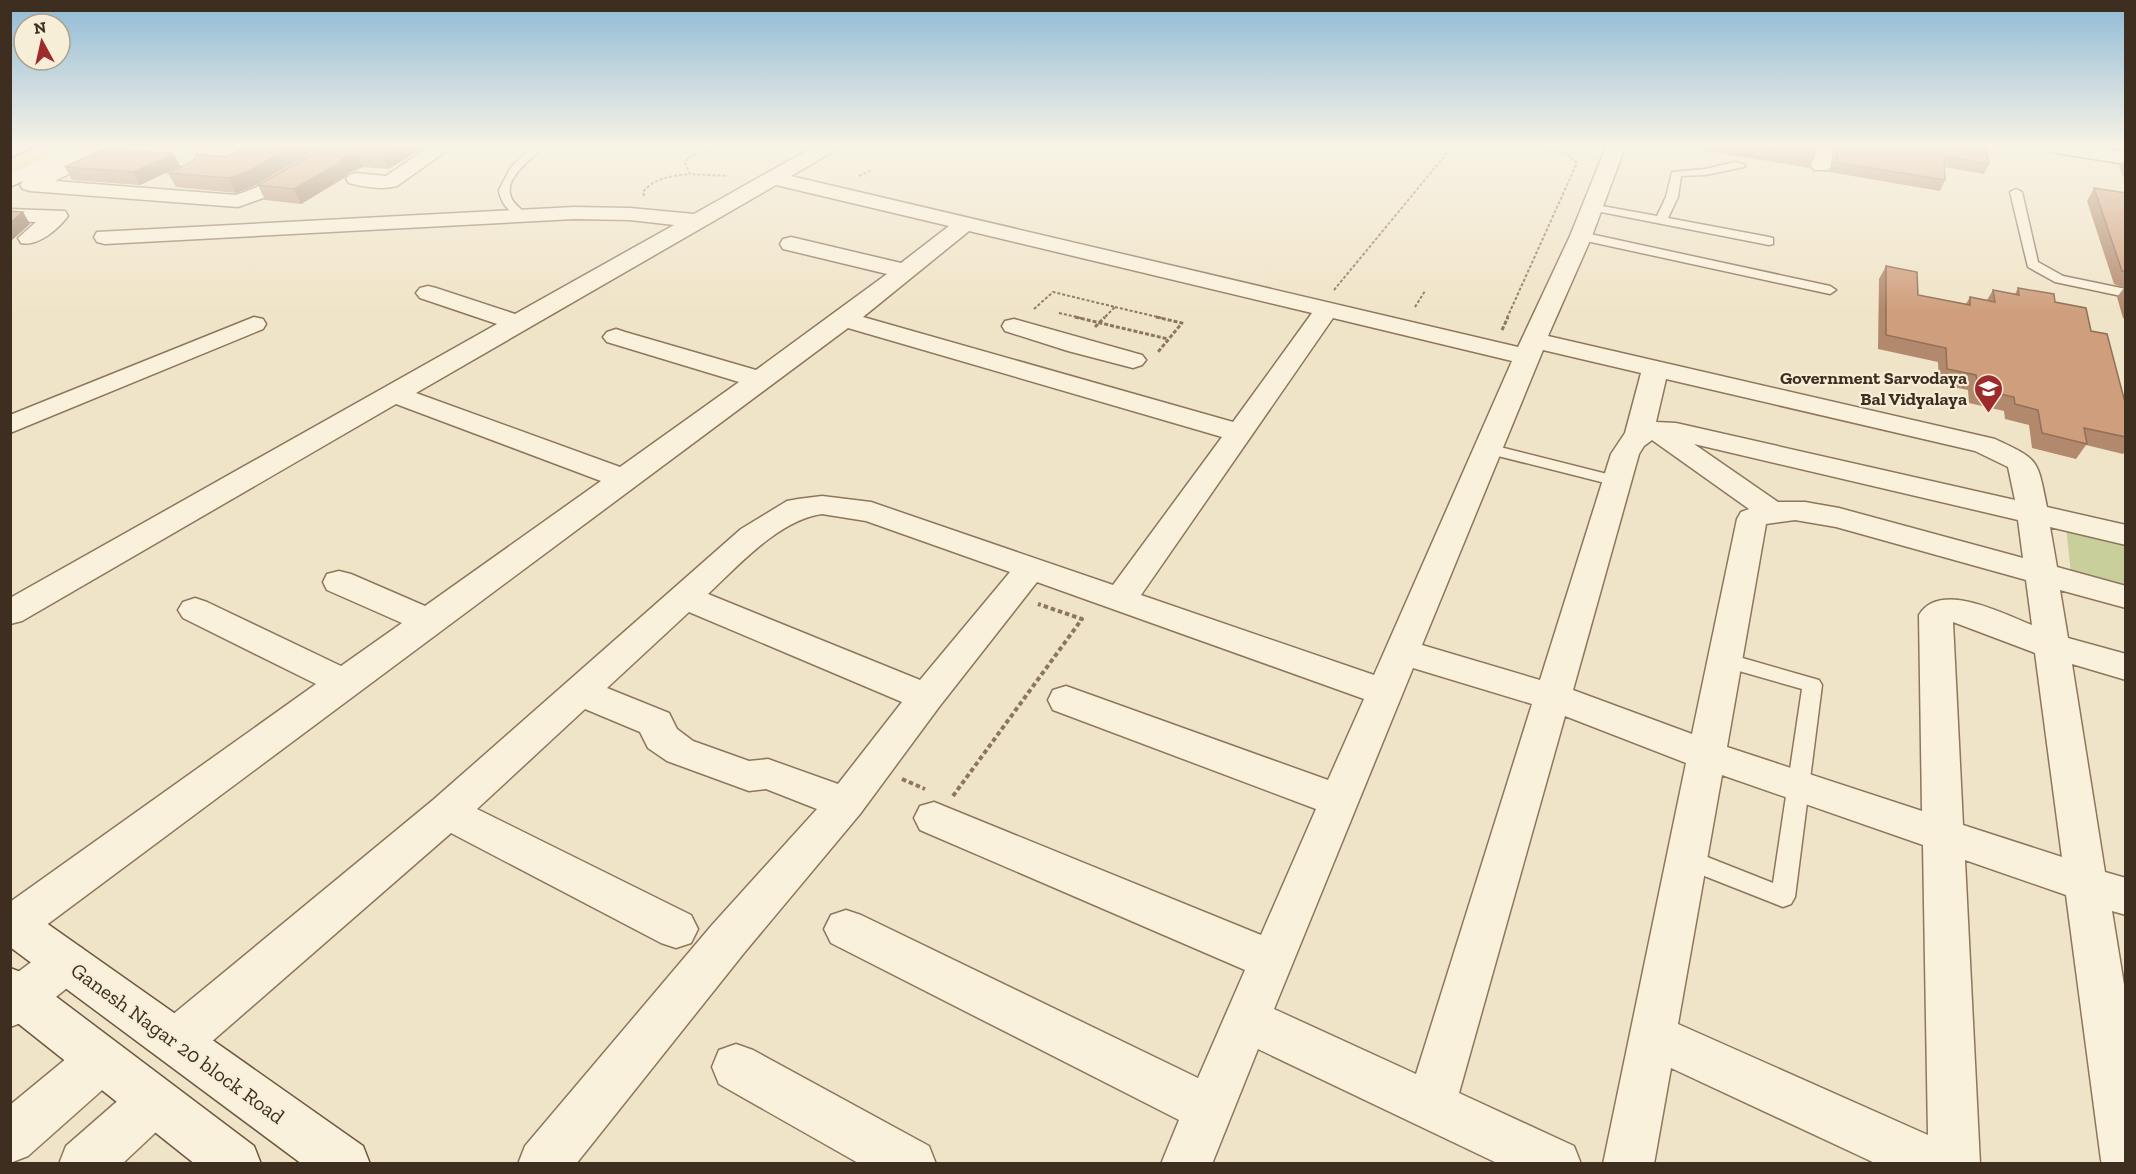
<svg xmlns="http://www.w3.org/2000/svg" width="2136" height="1174" font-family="'Zilla Slab',serif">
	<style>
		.green { fill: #c9cf9b }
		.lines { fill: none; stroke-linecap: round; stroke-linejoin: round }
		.lane-casing { stroke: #8d765c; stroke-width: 3 }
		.street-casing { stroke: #8d765c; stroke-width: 3 }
		.secondary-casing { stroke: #6f573f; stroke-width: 3 }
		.primary-casing { stroke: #5b4430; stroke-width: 3 }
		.path-far2 { stroke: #8d765c; stroke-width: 2; stroke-dasharray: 3 2; stroke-linecap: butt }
		.path-far1 { stroke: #8d765c; stroke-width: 3; stroke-dasharray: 4 2; stroke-linecap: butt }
		.path { stroke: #8d765c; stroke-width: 4; stroke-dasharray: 4.5 3; stroke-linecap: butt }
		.lane { fill: #faf1dc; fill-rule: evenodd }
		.street { fill: #faf1dc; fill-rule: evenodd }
		.secondary { fill: #faf1dc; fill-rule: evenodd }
		.primary { fill: #f3d9a0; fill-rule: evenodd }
		.wall { fill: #b2896c }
		.shaded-wall { fill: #916f58 }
		.building { fill: #cf9f7d; stroke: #916f58; stroke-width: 1.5 }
		.labels { text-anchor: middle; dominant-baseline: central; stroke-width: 4.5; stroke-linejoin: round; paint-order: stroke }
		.poi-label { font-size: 18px; font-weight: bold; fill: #3d2e20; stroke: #f7eed8; text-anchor: end }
		.near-street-label { font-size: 21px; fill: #3d2e20; stroke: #f7eed8 }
	</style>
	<rect width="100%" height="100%" fill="#f0e4c8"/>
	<!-- green -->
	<path class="green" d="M 2066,527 L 2125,542 L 2125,588 L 2071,574 Z"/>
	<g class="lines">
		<defs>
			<g id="lane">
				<path d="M 532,147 L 543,147 C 533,159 503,177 511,197 C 513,204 522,209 527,215 L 521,218 C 510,214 500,202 499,190 L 511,167 Z"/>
				<path d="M 1735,162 L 1745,165 L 1744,167 L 1705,175 L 1681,176 L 1678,197 L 1668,218 L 1769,237 L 1773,238 L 1773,244 L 1769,245 L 1591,210 L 1585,207 L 1591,204 L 1657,216 L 1666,197 L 1672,172 L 1705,169 Z"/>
				<path d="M 2016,189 L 2022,192 L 2038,262 L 2063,276 L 2126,289 L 2126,297 L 2055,282 L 2028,267 L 2010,192 Z"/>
				<path d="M 1581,232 L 1830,286 L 1836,290 L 1830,294 L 1577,239 L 1577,233 Z"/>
				<path d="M 1488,444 L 1623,478 L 1625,481 L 1617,486 L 1482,452 L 1480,449 Z"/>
				<path d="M 1725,653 L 1819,680 L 1822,685 L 1795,897 L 1791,904 L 1783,907 L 1679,866 L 1676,859 L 1679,852 L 1687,849 L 1773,883 L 1802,689 L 1718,665 L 1715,660 L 1718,655 Z"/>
			</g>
			<g id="street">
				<path d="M 92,147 L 117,147 L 114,151 L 55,181 L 236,195 L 255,188 L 325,147 L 348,147 L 345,151 L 269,196 L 238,207 L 30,191 L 23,189 L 20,185 L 23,181 Z"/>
				<path d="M 429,147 L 452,147 L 397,186 C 383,190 363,187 349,183 L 346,179 L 349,175 L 356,173 L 386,176 Z"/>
				<path d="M 813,147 L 837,147 L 834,151 L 791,176 L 1518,347 L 1570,236 L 1606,147 L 1625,147 L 1592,236 L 1548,336 L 1995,439 C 2040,460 2037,459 2047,507 L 2126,525 L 2126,545 L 2050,527 L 2057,567 L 2126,586 L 2126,608 L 2060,590 L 2068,638 L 2126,654 L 2126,680 L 2072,664 L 2105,872 L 2126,878 L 2126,915 L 2112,911 L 2126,997 L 2126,1164 L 2102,1164 L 2101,1160 L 2066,895 L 1965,860 L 1980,1164 L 1877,1164 L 1671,1068 L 1654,1164 L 1603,1164 L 1686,763 L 1565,716 L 1459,1093 L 1574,1146 L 1581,1164 L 1499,1164 L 1258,1049 L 1212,1164 L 1161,1164 L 1179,1120 L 831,943 L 824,929 L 831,915 L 846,910 L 861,915 L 1198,1078 L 1245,970 L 920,830 L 914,818 L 920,806 L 934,802 L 1261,935 L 1316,809 L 1053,710 L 1048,700 L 1053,690 L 1066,686 L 1328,780 L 1364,699 L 1037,582 L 939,707 L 860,814 L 744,953 L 576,1164 L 518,1164 L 525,1146 L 712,925 L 817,809 L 766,789 L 749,791 L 667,761 L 648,748 L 640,732 L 585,709 L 477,809 L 691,915 L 698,929 L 691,943 L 676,948 L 661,943 L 451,833 L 194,1057 L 177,1064 L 160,1057 L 153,1041 L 160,1025 L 433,800 L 741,529 L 787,501 L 798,499 L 822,496 L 871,502 L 1113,585 L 1222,437 L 848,328 L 29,938 L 14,943 L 10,942 L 10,902 L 316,684 L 183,618 L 178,610 L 183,602 L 195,598 L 207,602 L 341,666 L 402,623 L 327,590 L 323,582 L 327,574 L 339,571 L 351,574 L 425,606 L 601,481 L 396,404 L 22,621 L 10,624 L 10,598 L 497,324 L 420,298 L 416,293 L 420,288 L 428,286 L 436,288 L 515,314 L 674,225 L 630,220 L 574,219 L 105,244 L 97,242 L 94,237 L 97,232 L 574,207 L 630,208 L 694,214 ZM 776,185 L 949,226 L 901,263 L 791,237 L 783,239 L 780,244 L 783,249 L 887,274 L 756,370 L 625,332 L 616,329 L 607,332 L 603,337 L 607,342 L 739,382 L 620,467 L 416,393 ZM 969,231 L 1312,313 L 1233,422 L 863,317 ZM 1333,318 L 1512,361 L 1374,675 L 1141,595 ZM 1543,350 L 1641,373 L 1625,433 L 1611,454 L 1540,680 L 1422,645 ZM 1666,379 L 1975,451 L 2008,467 L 2015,500 L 1676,423 L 1656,422 ZM 1652,440 L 1749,509 L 1741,512 L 1737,519 L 1692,734 L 1573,690 L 1639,454 L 1644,446 ZM 1694,444 L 2018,520 L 2023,558 L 1839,508 L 1805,502 L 1778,502 ZM 822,514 L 866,521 L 1010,572 L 920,680 L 708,594 C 739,565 779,520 822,514 ZM 1795,520 L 1836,527 L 2026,580 L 2032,625 C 2003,614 1940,580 1919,615 L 1922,811 L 1727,747 L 1766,524 ZM 689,612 L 902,702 L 838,784 L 768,759 L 749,761 L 693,741 L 677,729 L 669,713 L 607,688 ZM 1953,622 L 2035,653 L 2062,857 L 1963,825 ZM 1413,668 L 1532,704 L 1416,1074 L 1274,1009 ZM 1722,775 L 1923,845 L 1928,1135 L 1678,1024 Z"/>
				<path d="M 1814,147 L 1833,147 L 1831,166 L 1828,170 L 1814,170 L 1811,166 Z"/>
				<path d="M 10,209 L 65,211 L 68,216 C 58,229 38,247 21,243 L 18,238 L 36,222 L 10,221 Z"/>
				<path d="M 254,317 L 263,319 L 266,324 L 263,329 L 10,433 L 10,415 Z"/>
				<path d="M 1014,319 L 1142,355 L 1146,360 L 1142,365 L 1133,368 L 1068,351 L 1005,331 L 1002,326 L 1005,321 Z"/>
				<path d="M 66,942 L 82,948 L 88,962 L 82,976 L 26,1021 L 10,1027 L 10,978 L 50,948 Z"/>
				<path d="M 101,1037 L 118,1044 L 125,1060 L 118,1076 L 28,1156 L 10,1163 L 10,1105 L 84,1044 Z"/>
				<path d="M 736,1044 L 753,1050 L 929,1146 L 936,1164 L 860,1164 L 719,1084 L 712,1067 L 719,1050 Z"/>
				<path d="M 154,1077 L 171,1084 L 179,1101 L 171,1118 L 122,1164 L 59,1164 L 66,1146 L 137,1084 Z"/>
			</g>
			<g id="secondary">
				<path d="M 67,147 L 92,147 L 89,151 L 10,187 L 10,173 Z"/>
				<path d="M 2047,147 L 2091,147 L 2126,152 L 2126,164 L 2056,153 L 2049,151 Z"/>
				<path d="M 10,903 L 25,908 L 363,1146 L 370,1164 L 302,1164 L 10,947 Z"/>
				<path d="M 10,968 L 26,974 L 254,1146 L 261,1164 L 195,1164 L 10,1017 Z"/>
			</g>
			<path id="primary" d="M 37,147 L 62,147 L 59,151 L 10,173 L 10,159 Z"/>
		</defs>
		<!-- lane casing -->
		<use href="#lane" class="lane-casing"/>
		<!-- street casing -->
		<use href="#street" class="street-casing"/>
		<!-- secondary casing -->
		<use href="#secondary" class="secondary-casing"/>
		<!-- primary casing -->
		<use href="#primary" class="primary-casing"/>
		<!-- path-far2 -->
		<g class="path-far2">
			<path d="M 715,147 L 688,157 L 685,163 L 690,174 L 728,176"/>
			<path d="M 859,176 L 872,170"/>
			<path d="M 644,196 L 643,192 C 655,177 673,176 690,174"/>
			<path d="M 1334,290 L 1452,147"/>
			<path d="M 1115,307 L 1162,318"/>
			<path d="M 1415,307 L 1425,291"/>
			<path d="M 1034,309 L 1053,292 L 1115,307 L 1104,318"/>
			<path d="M 1059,313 L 1081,318"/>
			<path d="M 1507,318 L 1577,163 L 1567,154 L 1531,147"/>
		</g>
		<!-- path-far1 -->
		<g class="path-far1">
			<path d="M 1075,317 L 1168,339"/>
			<path d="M 1156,317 L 1182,323 L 1158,352"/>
			<path d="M 1095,327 L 1105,317"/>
			<path d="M 1502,330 L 1508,317"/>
		</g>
		<!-- path -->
		<g class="path">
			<path d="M 902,779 L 925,789"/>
			<path d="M 953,796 L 1082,619 L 1038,604"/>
		</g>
		<!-- lane -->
		<use href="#lane" class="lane"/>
		<!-- street -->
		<use href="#street" class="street"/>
		<!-- secondary -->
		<use href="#secondary" class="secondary"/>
		<!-- primary -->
		<use href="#primary" class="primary"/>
	</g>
	<!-- wall -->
	<g class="wall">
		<path d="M 327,147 L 425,147 L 388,169 L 363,167 L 348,173 L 344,178 L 301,204 L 265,200 L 258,185 Z"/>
		<path d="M 1708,147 L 1816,147 L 1814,158 L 1810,168 L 1706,151 Z"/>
		<path d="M 1835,147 L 1986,147 L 1989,164 L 1984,174 L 1944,167 L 1945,180 L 1940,191 L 1829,172 L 1834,161 Z"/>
		<path d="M 174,154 L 180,166 L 140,185 L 72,180 L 65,167 Z"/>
		<path d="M 227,157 L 254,186 L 236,193 L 176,187 L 168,173 Z"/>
		<path d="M 2126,157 L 2126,183 L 2119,167 Z"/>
		<path d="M 2094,188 L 2126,193 L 2126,319 L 2123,318 L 2117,297 L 2124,288 L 2114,284 L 2087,201 Z"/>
		<path d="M 1886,266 L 1918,295 L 1966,304 L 1970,297 L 1987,300 L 1993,290 L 2015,294 L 2018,288 L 2055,302 L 2091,331 L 2126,406 L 2126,450 L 2123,454 L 2086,445 L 2076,459 L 2032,448 L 2029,425 L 2005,419 L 2004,411 L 1969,403 L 1968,390 L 1939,384 L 1938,362 L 1878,349 L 1879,279 Z"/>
	</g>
	<!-- shaded-wall -->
	<g class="shaded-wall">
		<path d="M 291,147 L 321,147 L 254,186 L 236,193 L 229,178 Z"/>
		<path d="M 397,147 L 425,147 L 388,169 L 383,155 Z"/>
		<path d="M 357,153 L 363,167 L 348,173 L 344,178 L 301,204 L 294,189 L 342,159 Z"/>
		<path d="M 174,154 L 180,166 L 140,185 L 133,172 Z"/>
		<path d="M 23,212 L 30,224 L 10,242 L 10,223 Z"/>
	</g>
	<!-- building -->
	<g class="building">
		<path d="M 246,147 L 291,147 L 247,172 L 229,178 L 168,173 L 193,161 L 197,154 L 227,157 Z"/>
		<path d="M 327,147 L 397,147 L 383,155 L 357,153 L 342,159 L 338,164 L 294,189 L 258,185 Z"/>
		<path d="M 1746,147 L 1816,147 L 1814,158 Z"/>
		<path d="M 1839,147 L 1986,147 L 1989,164 L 1944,156 L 1945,180 L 1834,162 L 1838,156 Z"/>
		<path d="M 107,148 L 174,154 L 133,172 L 65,167 Z"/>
		<path d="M 2094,188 L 2126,193 L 2126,272 L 2122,271 Z"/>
		<path d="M 10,211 L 23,212 L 10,223 Z"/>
		<path d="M 1886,266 L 1917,272 L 1918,295 L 1970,305 L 1970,297 L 1995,302 L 1993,290 L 2019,295 L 2018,288 L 2054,294 L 2055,302 L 2086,308 L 2091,331 L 2107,334 L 2126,406 L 2126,437 L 2084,428 L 2087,444 L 2042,433 L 2038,410 L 2015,404 L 2014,397 L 1978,389 L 1976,375 L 1947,369 L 1946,348 L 1886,335 Z"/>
	</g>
	<!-- sky -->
	<linearGradient id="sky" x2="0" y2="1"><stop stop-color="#8fbad6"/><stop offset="0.47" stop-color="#f8f3e6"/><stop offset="1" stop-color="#f8f3e6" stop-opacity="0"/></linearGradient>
	<rect width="2136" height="311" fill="url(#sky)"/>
	<!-- icons -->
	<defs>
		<symbol id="school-pin" viewBox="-11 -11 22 30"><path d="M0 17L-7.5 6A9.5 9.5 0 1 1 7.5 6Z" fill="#9e2a2b" stroke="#f7eed8"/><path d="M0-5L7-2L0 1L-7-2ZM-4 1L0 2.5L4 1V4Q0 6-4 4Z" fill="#fff"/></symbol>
	</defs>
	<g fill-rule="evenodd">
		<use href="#school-pin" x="1972" y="372" width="33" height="45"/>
	</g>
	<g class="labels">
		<!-- poi labels -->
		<g class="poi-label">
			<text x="1967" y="378">Government Sarvodaya<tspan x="1967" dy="21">Bal Vidyalaya</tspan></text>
		</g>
		<!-- near-street labels -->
		<g class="near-street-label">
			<text transform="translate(178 1043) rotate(36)">Ganesh Nagar 20 block Road</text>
		</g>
	</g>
	<!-- border -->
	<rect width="2136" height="1174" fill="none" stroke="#3d2e20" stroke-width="24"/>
	<!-- north arrow -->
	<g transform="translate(42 42) rotate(352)"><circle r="28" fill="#f7eed8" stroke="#ada18e" stroke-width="1.5"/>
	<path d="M0-4.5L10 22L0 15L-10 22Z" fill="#9e2a2b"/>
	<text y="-9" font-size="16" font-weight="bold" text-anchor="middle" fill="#3d2e20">N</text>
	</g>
</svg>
